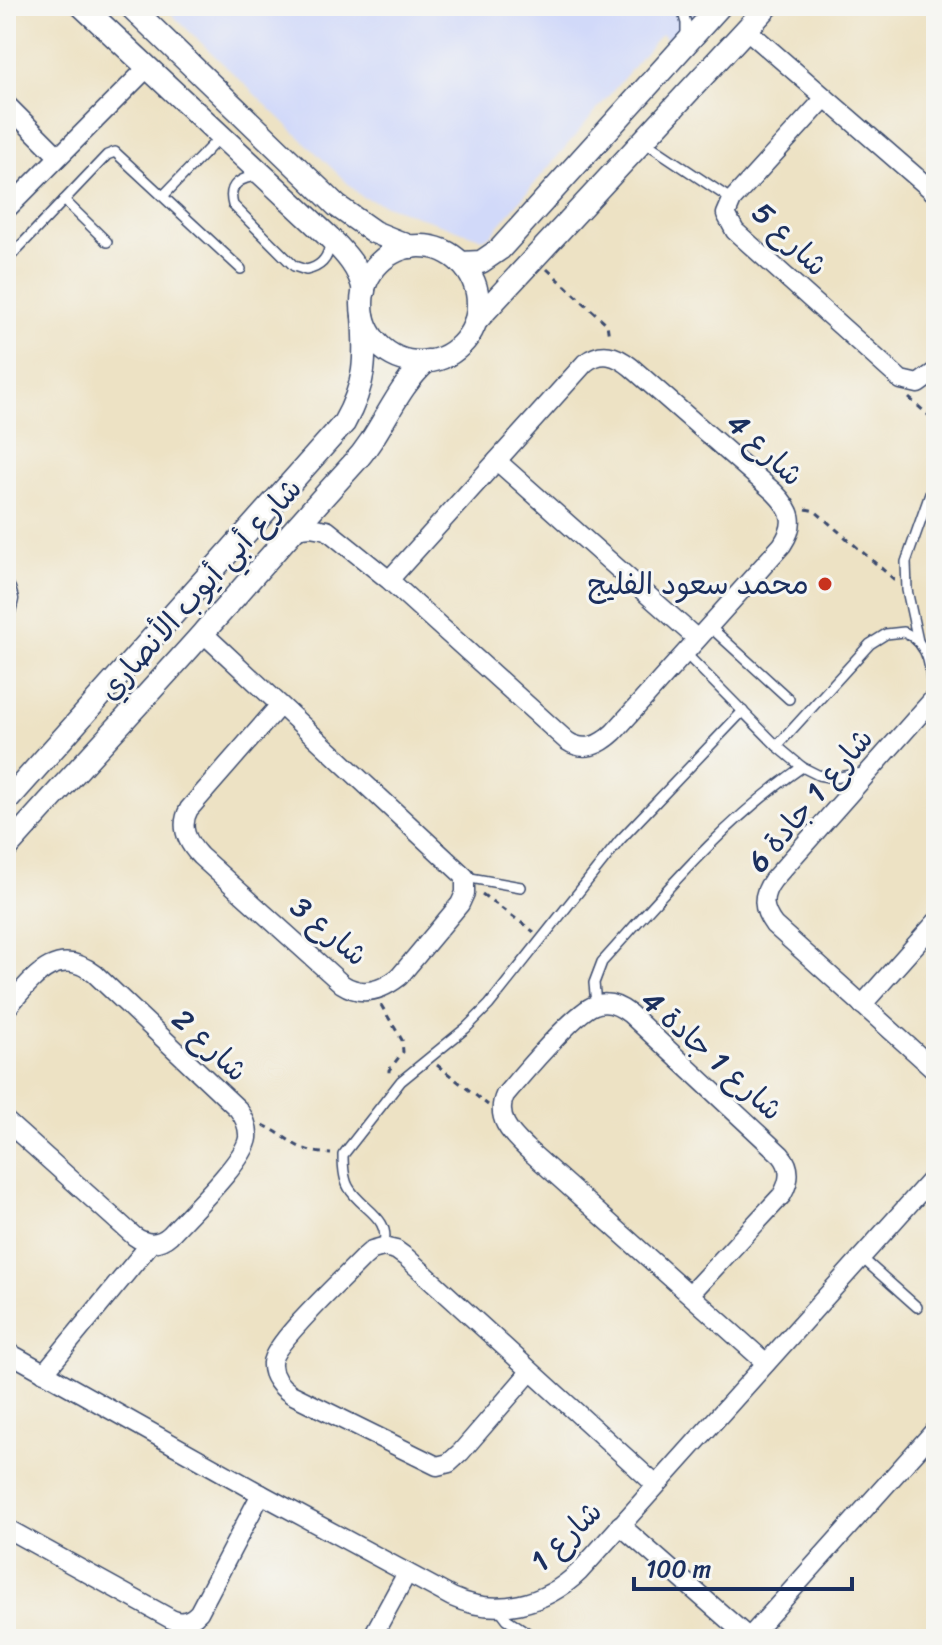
<svg xmlns="http://www.w3.org/2000/svg" width="942" height="1645" font-family="Sriracha,'Playpen Sans Arabic',sans-serif">
	<style>
		.built { fill: #d1d9f9 }
		.lines { fill: none; stroke-linecap: round; stroke-linejoin: round }
		.service-casing { stroke: #3a4a6d; stroke-width: 12 }
		.minor-casing { stroke: #3a4a6d; stroke-width: 21 }
		.tertiary-casing { stroke: #3a4a6d; stroke-width: 25 }
		.path { stroke: #3a4a6d; stroke-width: 3; stroke-dasharray: 6 6; stroke-linecap: butt }
		.service { stroke: #fff; stroke-width: 9 }
		.minor { stroke: #fff; stroke-width: 18 }
		.tertiary { stroke: #fff; stroke-width: 22 }
		.poi-dot { fill: #c8321e; stroke: #f6f6f2; stroke-width: 3 }
		.labels { text-anchor: middle; dominant-baseline: central; stroke-width: 6; stroke-linejoin: round; paint-order: stroke }
		.street-label { font-size: 30px; fill: #1b2f5e; stroke: #f6f6f2 }
		.poi-label { font-size: 30px; fill: #1b2f5e; stroke: #f6f6f2; text-anchor: end }
	</style>
	<rect width="100%" height="100%" fill="#f6f6f2"/>
	<filter id="ink" filterUnits="userSpaceOnUse"><feTurbulence type="fractalNoise" baseFrequency=".0125" numOctaves="2"/><feDisplacementMap in="SourceGraphic" scale="16" xChannelSelector="R" yChannelSelector="G"/><feConvolveMatrix kernelMatrix="1 2 1 2 8 2 1 2 1" color-interpolation-filters="sRGB"/></filter>
	<filter id="wash" filterUnits="userSpaceOnUse"><feTurbulence type="fractalNoise" baseFrequency=".006" numOctaves="4" result="noise"/><feDisplacementMap in="SourceGraphic" scale="32" xChannelSelector="R" yChannelSelector="G"/><feGaussianBlur stdDeviation="1.8" result="paint"/><feColorMatrix in="noise" values="0 0 0 0 0 0 0 0 0 0 0 0 0 0 0 0 0 1.4 0 .05"/><feComposite in="paint" operator="in"/></filter>
	<g filter="url(#wash)">
		<rect width="100%" height="100%" fill="#ede2c4"/>
		<!-- built -->
		<path class="built" d="M 163,6 L 719,6 L 679,52 L 661,34 L 492,234 L 483,239 L 362,197 Z"/>
	</g>
	<g filter="url(#ink)">
		<g class="lines">
			<defs>
				<g id="service">
					<path d="M 681,6 L 686,23 L 686,38"/>
					<path d="M 645,142 L 732,200"/>
					<path d="M 260,176 C 241,177 227,184 233,205 L 294,266 L 306,270 C 321,267 329,258 330,242"/>
					<path d="M 164,195 L 221,136"/>
					<path d="M 64,200 L 107,242"/>
					<path d="M 6,261 L 107,155 L 115,152 L 241,269"/>
					<path d="M 708,625 L 789,699"/>
					<path d="M 918,641 L 907,590 L 906,562 L 936,477"/>
					<path d="M 684,652 L 777,746 L 802,767 L 818,775 L 834,778 L 863,773"/>
					<path d="M 777,746 L 870,644 L 886,634 L 904,632 C 931,644 932,672 931,698"/>
					<path d="M 465,877 L 521,887"/>
					<path d="M 596,1004 L 594,983 L 602,962 C 666,891 723,822 802,767"/>
					<path d="M 383,1247 C 393,1218 361,1209 349,1188 C 344,1180 343,1164 343,1155 L 401,1081 L 466,1028 L 489,1005 L 620,840 L 743,711"/>
					<path d="M 861,1257 L 917,1307"/>
					<path d="M 498,1607 L 507,1619 L 537,1639"/>
				</g>
				<g id="minor">
					<path d="M 747,30 L 936,194"/>
					<path d="M 825,98 L 732,200 L 726,214 L 735,231 L 901,380 L 918,384 L 936,371"/>
					<path d="M 6,104 L 58,156"/>
					<path d="M 6,210 L 147,68"/>
					<path d="M 497,461 L 696,638"/>
					<path d="M 293,529 L 310,527 L 327,530 L 389,580 L 567,741 C 585,753 600,745 614,732 L 782,545 C 797,523 792,510 774,492 L 631,367 C 616,355 602,350 585,363 L 389,580"/>
					<path d="M 6,589 L 9,599 L 6,611"/>
					<path d="M 203,633 L 465,877 L 465,893 L 460,904 L 399,977 C 381,991 362,997 342,984 L 200,856 C 187,842 179,827 189,809 L 280,705"/>
					<path d="M 936,696 L 773,880 C 761,896 762,909 774,925 L 936,1071"/>
					<path d="M 862,1005 L 936,922"/>
					<path d="M 6,1009 C 31,981 55,943 95,974 L 238,1109 C 244,1117 249,1127 248,1138 C 245,1161 188,1215 170,1235 C 159,1245 146,1245 134,1236 L 6,1121"/>
					<path d="M 691,1293 L 782,1195 C 790,1181 792,1168 781,1155 L 630,1014 C 620,1006 608,1000 595,1005 C 576,1011 520,1077 505,1095 C 495,1117 510,1133 526,1148 L 766,1363"/>
					<path d="M 6,1351 L 261,1494 L 452,1597 C 496,1617 545,1605 579,1572 L 936,1174"/>
					<path d="M 530,1372 L 461,1452 L 449,1463 L 437,1466 L 291,1394 C 281,1387 271,1376 272,1363 C 273,1343 346,1276 363,1258 L 372,1250 L 383,1247 L 396,1250 L 407,1258 L 656,1485"/>
					<path d="M 44,1373 L 151,1243"/>
					<path d="M 620,1525 L 749,1638"/>
					<path d="M 6,1528 L 171,1619 C 182,1624 191,1621 199,1612 L 261,1494"/>
					<path d="M 371,1639 L 407,1573"/>
					<path d="M 748,1639 L 936,1429"/>
				</g>
				<g id="tertiary">
					<path d="M 82,6 L 330,238 C 345,253 360,269 364,291"/>
					<path d="M 130,6 L 337,206 L 374,232 L 411,247"/>
					<circle cx="420" cy="304" r="58"/>
					<path d="M 461,263 L 481,262 L 500,249 L 720,6"/>
					<path d="M 475,322 L 768,6"/>
					<path d="M 6,802 L 344,423 C 366,384 366,359 363,316"/>
					<path d="M 6,849 C 71,776 138,706 203,633 C 253,576 302,520 353,464 C 383,432 394,390 427,361"/>
				</g>
			</defs>
			<!-- service casing -->
			<use href="#service" class="service-casing"/>
			<!-- minor casing -->
			<use href="#minor" class="minor-casing"/>
			<!-- tertiary casing -->
			<use href="#tertiary" class="tertiary-casing"/>
			<!-- path -->
			<g class="path">
				<path d="M 547,269 L 607,324 L 609,338"/>
				<path d="M 909,398 L 936,422"/>
				<path d="M 806,509 L 815,511 L 896,581"/>
				<path d="M 482,894 L 534,932"/>
				<path d="M 381,1005 L 402,1040 L 403,1052 L 389,1070 L 389,1078"/>
				<path d="M 437,1065 L 488,1105"/>
				<path d="M 263,1125 C 294,1139 291,1151 331,1154"/>
			</g>
			<!-- service -->
			<use href="#service" class="service"/>
			<!-- minor -->
			<use href="#minor" class="minor"/>
			<!-- tertiary -->
			<use href="#tertiary" class="tertiary"/>
		</g>
	</g>
	<!-- markers -->
	<circle class="poi-dot" cx="825" cy="584" r="8"/>
	<g class="labels">
		<!-- street labels -->
		<g class="street-label">
			<text transform="translate(790 239) rotate(44)">شارع 5</text>
			<text transform="translate(765 449) rotate(43)">شارع 4</text>
			<text transform="translate(200 589) rotate(-48)">شارع أبي أيوب الأنصاري</text>
			<text transform="translate(810 800) rotate(-50)">شارع 1 جادة 6</text>
			<text transform="translate(329 931) rotate(40)">شارع 3</text>
			<text transform="translate(210 1045) rotate(43)">شارع 2</text>
			<text transform="translate(712 1055) rotate(42)">شارع 1 جادة 4</text>
			<text transform="translate(566 1536) rotate(-44)">شارع 1</text>
		</g>
		<!-- poi labels -->
		<g class="poi-label">
			<text x="809" y="584">محمد سعود الفليج</text>
		</g>
	</g>
	<!-- margin -->
	<rect width="942" height="1645" fill="none" stroke="#f6f6f2" stroke-width="32"/>
	<!-- scale -->
	<path d="M634 1577v12h218v-12" fill="none" stroke="#1b2f5e" stroke-width="4"/>
	<text x="646" y="1577" font-size="24" fill="#1b2f5e" stroke="#f6f6f2" stroke-width="6" paint-order="stroke">100 m</text>
</svg>
